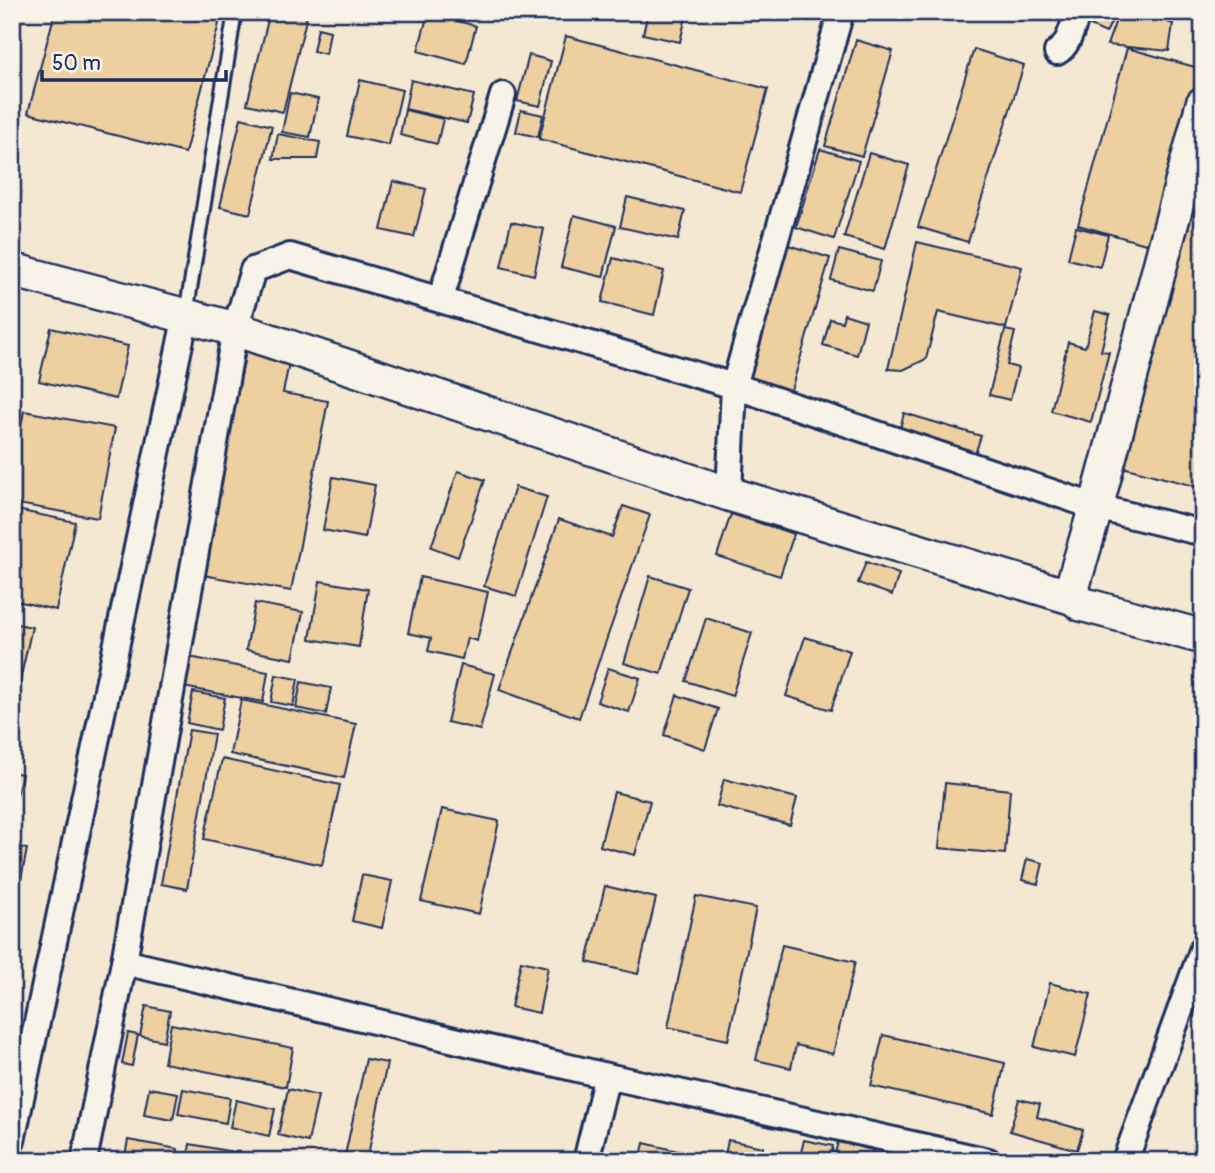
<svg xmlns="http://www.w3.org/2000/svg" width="1215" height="1173" font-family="Pangolin,sans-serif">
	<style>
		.building { fill: #edcfa0; stroke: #1b2f5e; stroke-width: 2 }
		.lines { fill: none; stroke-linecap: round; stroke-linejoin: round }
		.lane-casing { stroke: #1b2f5e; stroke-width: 18 }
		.street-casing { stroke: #1b2f5e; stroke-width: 30 }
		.secondary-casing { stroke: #1b2f5e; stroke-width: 38 }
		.lane { stroke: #f7f3e8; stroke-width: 12 }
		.street { stroke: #f7f3e8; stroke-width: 24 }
		.secondary { stroke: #f7f3e8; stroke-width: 33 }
	</style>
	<rect width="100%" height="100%" fill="#f4e8d2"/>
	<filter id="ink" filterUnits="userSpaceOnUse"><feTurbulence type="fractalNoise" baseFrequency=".0143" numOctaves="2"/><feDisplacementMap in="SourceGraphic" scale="14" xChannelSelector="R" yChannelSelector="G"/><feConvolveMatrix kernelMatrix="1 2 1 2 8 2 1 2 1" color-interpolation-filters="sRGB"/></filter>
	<g filter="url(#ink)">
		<!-- building -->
		<g class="building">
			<path d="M 55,12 L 222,12 L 185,153 L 28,113 Z"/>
			<path d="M 270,12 L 308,12 L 283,112 L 247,104 Z"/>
			<path d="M 447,12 L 468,12 L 467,17 Z"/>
			<path d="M 648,12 L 687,12 L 680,42 L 643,34 Z"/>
			<path d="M 1086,12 L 1116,12 L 1106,33 L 1081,22 Z"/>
			<path d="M 1119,12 L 1142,12 L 1173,24 L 1169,51 L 1107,45 Z"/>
			<path d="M 428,13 L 476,26 L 466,64 L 418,51 Z"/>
			<path d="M 318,28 L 330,31 L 326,54 L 313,51 Z"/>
			<path d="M 566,36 L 768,89 L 740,192 L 539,139 Z"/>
			<path d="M 856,40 L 893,51 L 862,156 L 825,146 Z"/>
			<path d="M 1127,48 L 1202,69 L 1153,246 L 1078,225 Z"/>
			<path d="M 974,49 L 1024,65 L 968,242 L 918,227 Z"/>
			<path d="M 529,55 L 551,61 L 540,106 L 517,101 Z"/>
			<path d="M 12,59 L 19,60 L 12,84 Z"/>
			<path d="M 360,80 L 402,90 L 389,145 L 347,136 Z"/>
			<path d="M 411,80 L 474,95 L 467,123 L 405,109 Z"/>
			<path d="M 290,93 L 318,99 L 310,137 L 282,132 Z"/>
			<path d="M 405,110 L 443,119 L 437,144 L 400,135 Z"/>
			<path d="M 521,110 L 543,115 L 538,137 L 516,132 Z"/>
			<path d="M 241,118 L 272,126 L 250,214 L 220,207 Z"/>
			<path d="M 278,134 L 320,142 L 317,159 L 273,159 Z"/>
			<path d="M 820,149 L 859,161 L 834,239 L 796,227 Z"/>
			<path d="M 869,153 L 909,165 L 885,249 L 844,237 Z"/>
			<path d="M 1203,164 L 1203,485 L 1202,488 L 1119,466 Z"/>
			<path d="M 393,181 L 426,189 L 414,237 L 381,230 Z"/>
			<path d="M 627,197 L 685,211 L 678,240 L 620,227 Z"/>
			<path d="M 574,215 L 616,226 L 603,277 L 561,267 Z"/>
			<path d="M 511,222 L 544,229 L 534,275 L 501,267 Z"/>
			<path d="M 1076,227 L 1108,235 L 1100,267 L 1068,259 Z"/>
			<path d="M 917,242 L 1022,267 L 1006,328 L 938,312 L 926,359 L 903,370 L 888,369 Z"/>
			<path d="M 785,244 L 830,258 L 790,393 L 745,379 Z"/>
			<path d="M 839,250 L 881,261 L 873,291 L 831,280 Z"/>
			<path d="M 613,258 L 664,271 L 654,315 L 602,302 Z"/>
			<path d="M 1095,311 L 1110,315 L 1101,351 L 1109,352 L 1091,422 L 1051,411 L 1068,342 L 1085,347 Z"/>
			<path d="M 844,314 L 866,321 L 857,355 L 823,345 L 830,319 L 842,322 Z"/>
			<path d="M 51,328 L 128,346 L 116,399 L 39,381 Z"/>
			<path d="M 1005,330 L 1015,332 L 1007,365 L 1018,368 L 1010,400 L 989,395 Z"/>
			<path d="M 246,350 L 290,358 L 283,393 L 328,401 L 291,591 L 203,575 Z"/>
			<path d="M 24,411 L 115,428 L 98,518 L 12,503 L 12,473 Z"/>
			<path d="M 904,413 L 981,436 L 975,454 L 899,432 Z"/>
			<path d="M 458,471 L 485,480 L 458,557 L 431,547 Z"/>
			<path d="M 333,477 L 375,485 L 365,538 L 323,530 Z"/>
			<path d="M 515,487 L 547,497 L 516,596 L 484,586 Z"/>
			<path d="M 623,506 L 650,515 L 579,718 L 499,690 L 559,519 L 612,537 Z"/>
			<path d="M 12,509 L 75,522 L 56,610 L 12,600 Z"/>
			<path d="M 731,514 L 794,534 L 780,576 L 717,556 Z"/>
			<path d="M 866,562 L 899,574 L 892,595 L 858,583 Z"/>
			<path d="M 650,576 L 688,588 L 661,674 L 624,663 Z"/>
			<path d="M 420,577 L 488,592 L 477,641 L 467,638 L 462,659 L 428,651 L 431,638 L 408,633 Z"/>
			<path d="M 320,581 L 368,589 L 359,647 L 310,639 Z"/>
			<path d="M 255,603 L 303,612 L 293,659 L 246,650 Z"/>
			<path d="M 706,618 L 752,633 L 732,696 L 686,681 Z"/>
			<path d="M 12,623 L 32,627 L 12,716 Z"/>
			<path d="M 805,637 L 850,651 L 831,710 L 786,696 Z"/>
			<path d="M 189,657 L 268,672 L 263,702 L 183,687 Z"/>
			<path d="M 461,665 L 495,674 L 480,730 L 447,722 Z"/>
			<path d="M 608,668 L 640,678 L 629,712 L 597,702 Z"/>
			<path d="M 276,675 L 298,679 L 293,706 L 271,702 Z"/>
			<path d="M 301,682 L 331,688 L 326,714 L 296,708 Z"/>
			<path d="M 193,692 L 225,698 L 219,730 L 187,723 Z"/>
			<path d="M 677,695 L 718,709 L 705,749 L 664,735 Z"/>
			<path d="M 241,700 L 356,724 L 344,778 L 230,754 Z"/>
			<path d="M 189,730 L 214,734 L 187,889 L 161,884 Z"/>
			<path d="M 222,759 L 340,785 L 322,865 L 204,839 Z"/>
			<path d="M 12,772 L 22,774 L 12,816 Z"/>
			<path d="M 724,779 L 797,798 L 790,825 L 717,806 Z"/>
			<path d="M 945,783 L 1010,790 L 1005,854 L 939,848 Z"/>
			<path d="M 614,792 L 650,801 L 635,855 L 600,846 Z"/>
			<path d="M 442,809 L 499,821 L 479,914 L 421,901 Z"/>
			<path d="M 12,846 L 27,849 L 16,905 L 12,905 Z"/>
			<path d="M 1027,859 L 1043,863 L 1038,884 L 1022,880 Z"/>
			<path d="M 362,875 L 392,881 L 382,928 L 352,921 Z"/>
			<path d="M 605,886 L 656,898 L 638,974 L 587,962 Z"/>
			<path d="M 696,896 L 756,908 L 728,1040 L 668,1027 Z"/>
			<path d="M 782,945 L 855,962 L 833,1054 L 796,1045 L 791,1068 L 756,1060 Z"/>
			<path d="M 521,961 L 548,967 L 539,1013 L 511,1007 Z"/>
			<path d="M 1050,983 L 1091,994 L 1075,1057 L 1034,1047 Z"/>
			<path d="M 146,1006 L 170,1011 L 164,1041 L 140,1036 Z"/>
			<path d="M 171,1024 L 293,1048 L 286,1087 L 164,1063 Z"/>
			<path d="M 128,1033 L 138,1035 L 132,1066 L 122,1064 Z"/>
			<path d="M 883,1035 L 1005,1063 L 993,1114 L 871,1086 Z"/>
			<path d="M 366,1059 L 387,1063 L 367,1160 L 345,1155 Z"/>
			<path d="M 149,1088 L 178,1093 L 173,1120 L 144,1115 Z"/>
			<path d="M 183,1089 L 230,1098 L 226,1123 L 178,1114 Z"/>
			<path d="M 288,1089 L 318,1096 L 308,1142 L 278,1135 Z"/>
			<path d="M 1019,1099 L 1040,1104 L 1037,1117 L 1083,1130 L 1077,1150 L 1010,1131 Z"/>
			<path d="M 236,1100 L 275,1109 L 269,1136 L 230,1127 Z"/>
			<path d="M 128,1140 L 178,1149 L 176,1161 L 124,1161 Z"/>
			<path d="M 728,1140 L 763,1147 L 760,1161 L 724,1161 Z"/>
			<path d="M 804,1140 L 833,1146 L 830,1161 L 799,1161 Z"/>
			<path d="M 838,1142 L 873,1150 L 870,1161 L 833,1161 Z"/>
			<path d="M 644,1143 L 716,1160 L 716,1161 L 640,1161 Z"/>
			<path d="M 190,1144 L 250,1155 L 249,1161 L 187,1161 Z"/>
		</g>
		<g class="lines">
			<defs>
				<path id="lane" d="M 186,314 L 235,12"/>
				<g id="street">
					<path d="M 1057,52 C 1069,46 1073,25 1078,12"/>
					<path d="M 441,298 L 503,95"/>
					<path d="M 729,494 L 734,386 L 841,12"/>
					<path d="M 124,962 L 607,1076 L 988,1161"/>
					<path d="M 12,1141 L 186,315"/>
					<path d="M 84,1161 L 124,962 L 235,329 L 253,270 L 290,256 L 734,386 L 1096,507 L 1203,533"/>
					<path d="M 586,1161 L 607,1076"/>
					<path d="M 1125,1161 L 1203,948"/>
				</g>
				<g id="secondary">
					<path d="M 12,270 L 235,329 L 729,494 L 1074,598 L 1081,604 L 1203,637"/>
					<path d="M 1074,598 L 1073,585 L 1096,507 L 1203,104"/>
				</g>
			</defs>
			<!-- lane casing -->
			<use href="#lane" class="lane-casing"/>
			<!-- street casing -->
			<use href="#street" class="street-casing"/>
			<!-- secondary casing -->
			<use href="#secondary" class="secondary-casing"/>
			<!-- lane -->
			<use href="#lane" class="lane"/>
			<!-- street -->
			<use href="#street" class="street"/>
			<!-- secondary -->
			<use href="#secondary" class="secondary"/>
		</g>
	</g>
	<!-- margin -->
	<rect width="1215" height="1173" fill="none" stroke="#f7f3e8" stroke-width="42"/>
	<rect x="21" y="21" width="1173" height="1131" fill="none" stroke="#1b2f5e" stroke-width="2.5" filter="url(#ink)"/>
	<!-- scale -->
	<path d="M42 70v10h184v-10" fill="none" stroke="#1b2f5e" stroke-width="3.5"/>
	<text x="52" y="70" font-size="21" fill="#1b2f5e" stroke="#f7f3e8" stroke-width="5" paint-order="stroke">50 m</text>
</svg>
